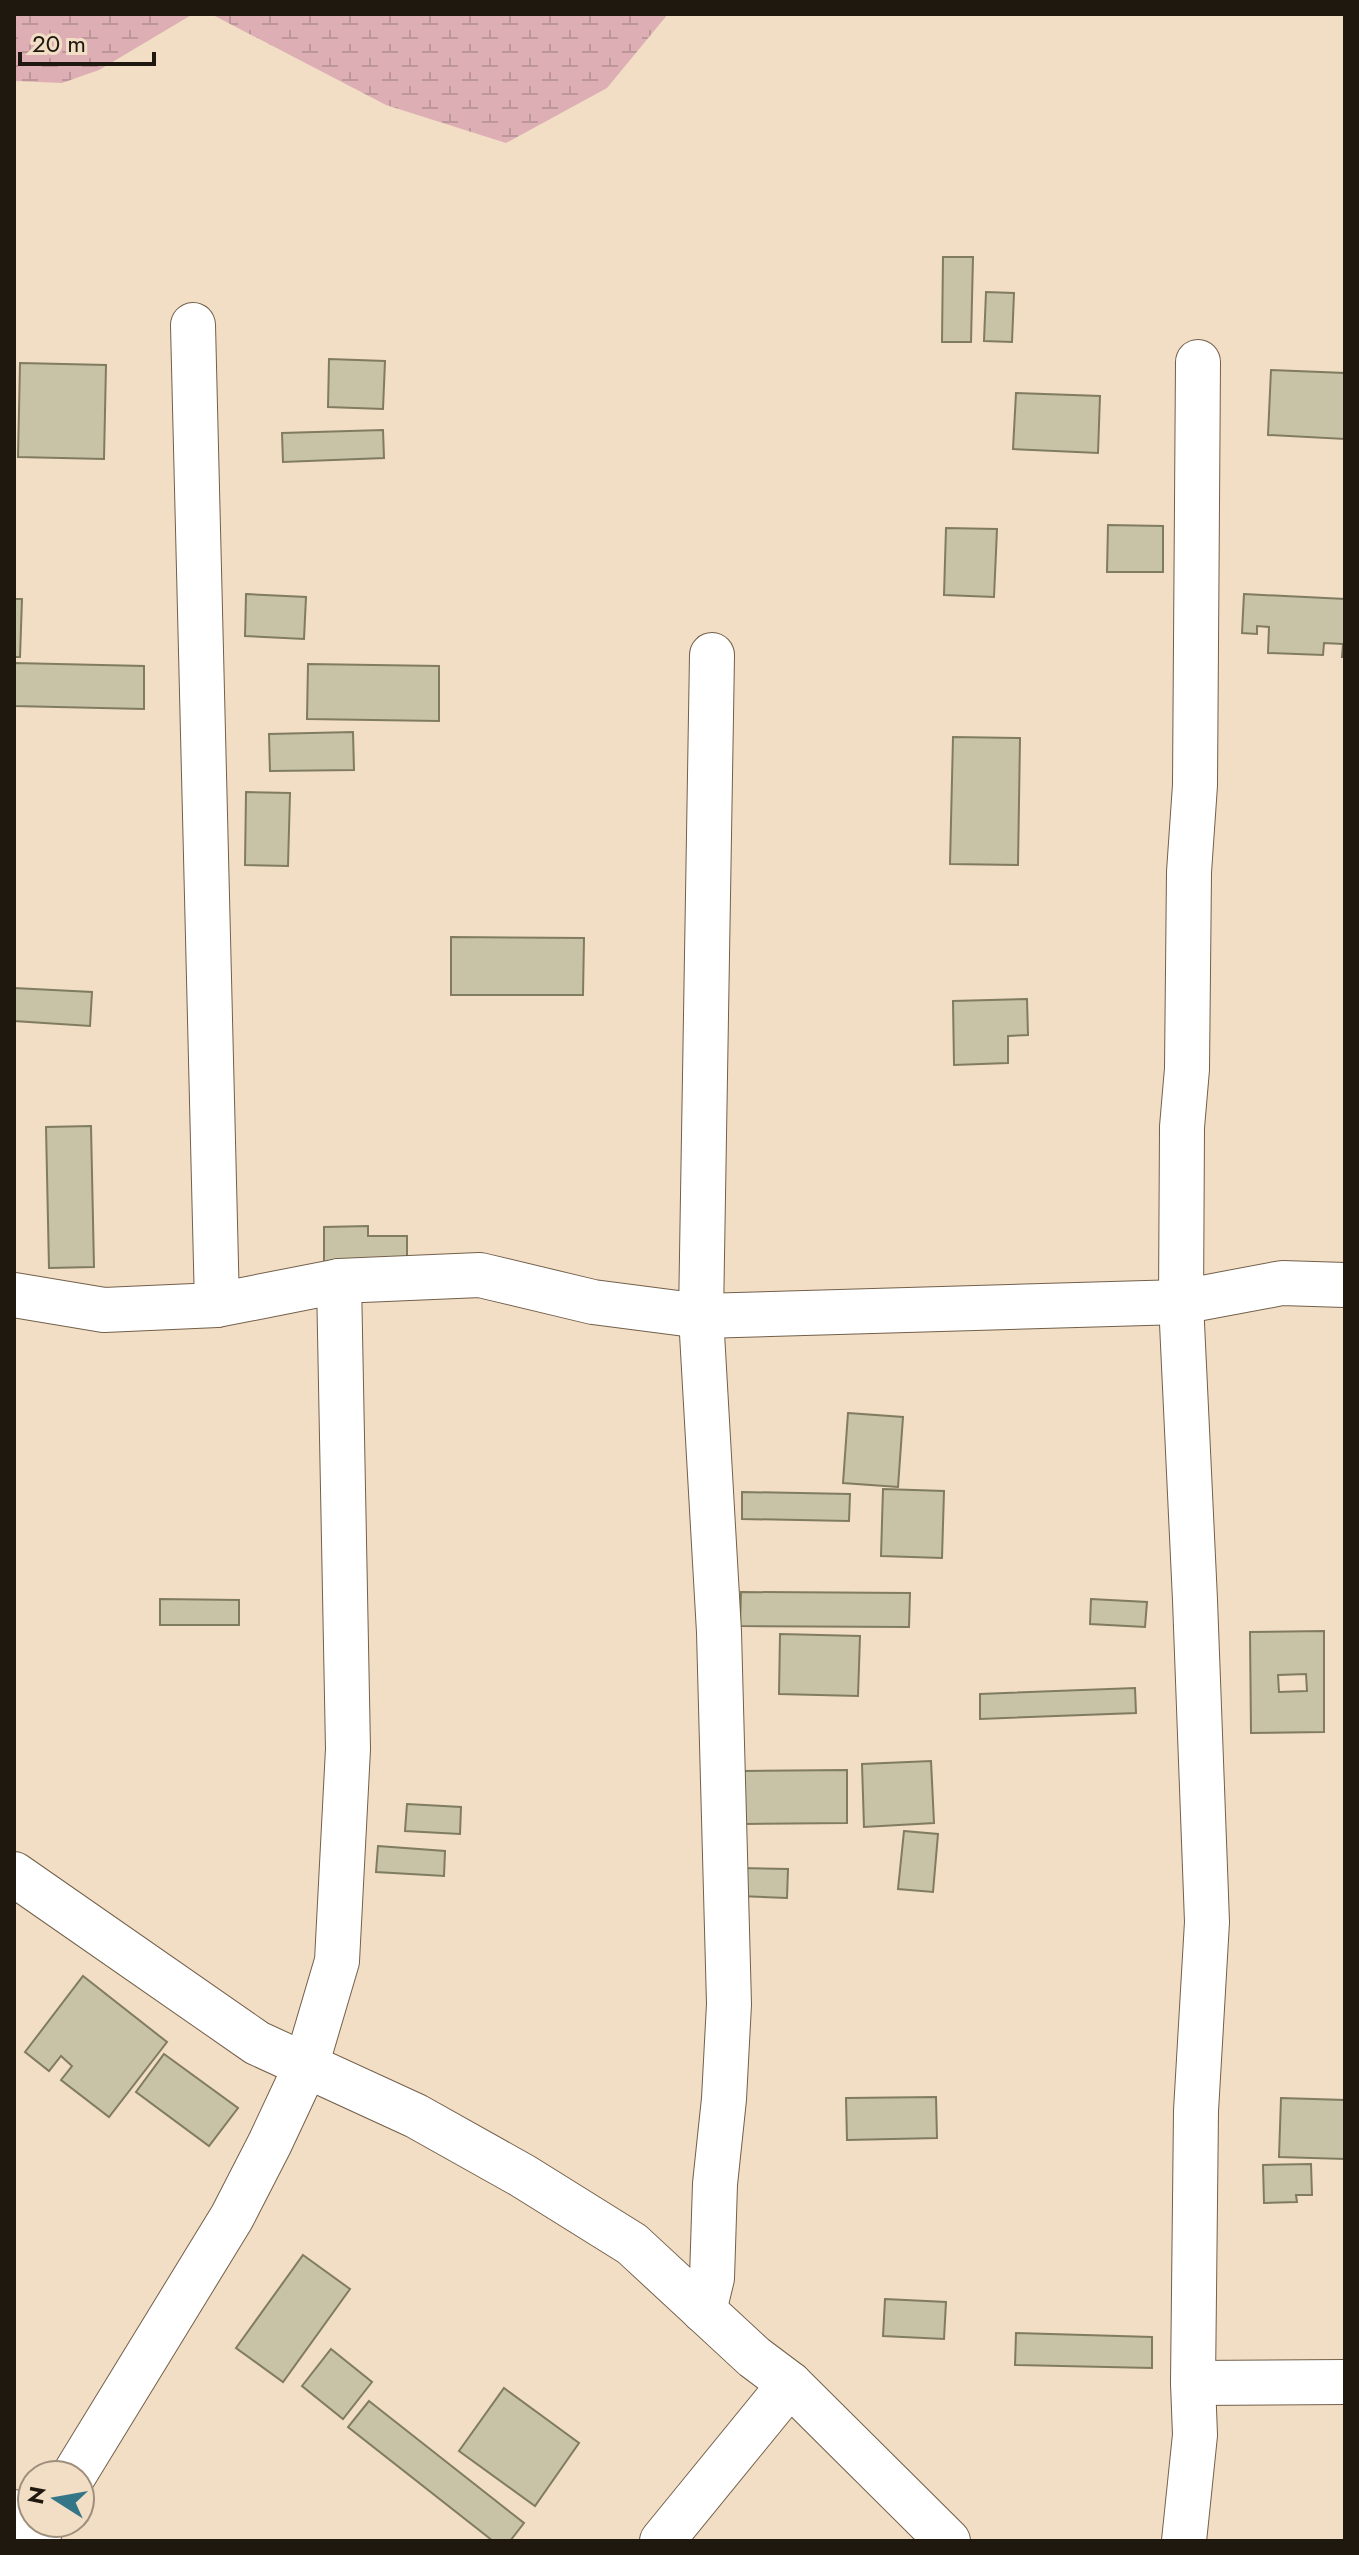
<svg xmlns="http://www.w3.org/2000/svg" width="1359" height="2555" font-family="Jost,sans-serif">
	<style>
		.wetland { fill: url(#wetland-marsh) }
		.building { fill: #c8c3a6; stroke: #807c61; stroke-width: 2; fill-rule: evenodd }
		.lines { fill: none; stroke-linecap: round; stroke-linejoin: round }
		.minor-casing { stroke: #73604b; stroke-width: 46 }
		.minor { stroke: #fff; stroke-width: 44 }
	</style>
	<defs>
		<pattern id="wetland-marsh" width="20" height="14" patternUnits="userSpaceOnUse" patternTransform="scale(2)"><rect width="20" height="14" fill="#ddafb4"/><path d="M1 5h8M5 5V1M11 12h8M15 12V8" fill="none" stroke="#bd969a"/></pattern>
	</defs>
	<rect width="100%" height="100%" fill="#f2ddc5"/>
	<!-- wetland -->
	<g class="wetland">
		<path d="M 14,14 L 193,14 L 99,70 L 62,83 L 14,81 Z"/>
		<path d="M 211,14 L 668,14 L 607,88 L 506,143 L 386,105 Z"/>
	</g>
	<!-- building -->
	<g class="building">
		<path d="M 943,257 L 973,257 L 971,342 L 942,342 Z"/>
		<path d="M 986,292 L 1014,293 L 1012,342 L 984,341 Z"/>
		<path d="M 329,359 L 385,361 L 383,409 L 328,407 Z"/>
		<path d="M 20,363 L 106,365 L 104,459 L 18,457 Z"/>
		<path d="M 1271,370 L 1345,373 L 1345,439 L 1268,435 Z"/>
		<path d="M 1016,393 L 1100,396 L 1098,453 L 1013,449 Z"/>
		<path d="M 383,430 L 384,458 L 283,462 L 282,433 Z"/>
		<path d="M 1108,525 L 1163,526 L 1163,572 L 1107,572 Z"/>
		<path d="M 946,528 L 997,529 L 994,597 L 944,595 Z"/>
		<path d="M 246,594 L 306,597 L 304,639 L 245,636 Z"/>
		<path d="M 1244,594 L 1345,599 L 1345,657 L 1342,657 L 1343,644 L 1324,643 L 1323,655 L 1268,653 L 1269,627 L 1257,626 L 1257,634 L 1242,633 Z"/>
		<path d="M 14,599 L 22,599 L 20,657 L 14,657 Z"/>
		<path d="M 14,663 L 144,666 L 144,709 L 14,706 Z"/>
		<path d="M 308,664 L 439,666 L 439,721 L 307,719 Z"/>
		<path d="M 353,732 L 354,770 L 270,771 L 269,734 Z"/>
		<path d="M 953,737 L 1020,738 L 1018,865 L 950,864 Z"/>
		<path d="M 246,792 L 290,793 L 288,866 L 245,865 Z"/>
		<path d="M 451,937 L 584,938 L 583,995 L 451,995 Z"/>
		<path d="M 14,988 L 92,992 L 90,1026 L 14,1021 Z"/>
		<path d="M 1027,999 L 1028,1035 L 1008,1036 L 1008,1063 L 954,1065 L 953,1001 Z"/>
		<path d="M 91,1126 L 94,1267 L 49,1268 L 46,1127 Z"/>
		<path d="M 368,1226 L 368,1236 L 407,1236 L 407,1265 L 324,1266 L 324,1227 Z"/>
		<path d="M 848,1413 L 903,1417 L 898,1487 L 843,1483 Z"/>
		<path d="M 883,1489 L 944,1491 L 942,1558 L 881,1556 Z"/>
		<path d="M 742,1492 L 850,1494 L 849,1521 L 742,1519 Z"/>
		<path d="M 741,1592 L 910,1593 L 909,1627 L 740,1626 Z"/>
		<path d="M 160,1599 L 239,1600 L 239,1625 L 160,1625 Z"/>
		<path d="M 1091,1599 L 1147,1602 L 1145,1627 L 1090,1624 Z"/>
		<path d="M 1324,1631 L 1324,1732 L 1251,1733 L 1250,1632 ZM 1306,1674 L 1307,1691 L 1279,1692 L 1278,1675 Z"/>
		<path d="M 780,1634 L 860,1636 L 858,1696 L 779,1694 Z"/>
		<path d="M 1135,1688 L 1136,1713 L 980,1719 L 980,1694 Z"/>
		<path d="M 931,1761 L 934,1823 L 864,1827 L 862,1764 Z"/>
		<path d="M 847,1770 L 847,1823 L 744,1824 L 744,1771 Z"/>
		<path d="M 407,1804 L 461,1807 L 460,1834 L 405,1831 Z"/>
		<path d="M 904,1831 L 938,1834 L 933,1892 L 898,1889 Z"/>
		<path d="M 378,1846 L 445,1851 L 444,1876 L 376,1872 Z"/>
		<path d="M 740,1868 L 788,1869 L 787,1898 L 739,1896 Z"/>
		<path d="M 83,1976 L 167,2042 L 109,2117 L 61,2080 L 72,2066 L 61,2056 L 49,2071 L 25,2052 Z"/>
		<path d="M 164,2054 L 238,2108 L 209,2146 L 136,2092 Z"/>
		<path d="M 936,2097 L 937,2138 L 847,2140 L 846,2098 Z"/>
		<path d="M 1281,2098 L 1345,2100 L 1345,2159 L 1279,2157 Z"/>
		<path d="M 1311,2164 L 1312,2195 L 1296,2195 L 1297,2202 L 1264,2203 L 1263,2165 Z"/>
		<path d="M 303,2255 L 350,2289 L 283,2382 L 236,2348 Z"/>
		<path d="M 885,2299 L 946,2302 L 944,2339 L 883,2336 Z"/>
		<path d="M 1016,2333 L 1152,2337 L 1152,2368 L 1015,2365 Z"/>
		<path d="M 331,2349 L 372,2382 L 343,2419 L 302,2386 Z"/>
		<path d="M 504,2388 L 579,2443 L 535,2506 L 459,2451 Z"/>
		<path d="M 369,2401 L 524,2523 L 510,2541 L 493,2541 L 348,2427 Z"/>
	</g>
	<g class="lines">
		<defs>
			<g id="minor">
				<path d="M 193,325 L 217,1305"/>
				<path d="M 339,1281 L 480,1275 L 593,1302 L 701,1316 L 1181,1302 L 1282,1283 L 1345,1285"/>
				<path d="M 14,1295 L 104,1310 L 217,1305 L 339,1281 L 348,1749 L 337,1961 L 306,2066 L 270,2143 L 232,2217 L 74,2475"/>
				<path d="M 14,1874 L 257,2043 L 416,2116 L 523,2176 L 632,2244 L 754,2357 L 790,2384 L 948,2541"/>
				<path d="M 704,2311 L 712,2278 L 715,2184 L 724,2099 L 729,2004 L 719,1632 L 701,1316 L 712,655"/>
				<path d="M 1193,2383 L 1345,2382"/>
				<path d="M 14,2512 L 40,2531"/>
				<path d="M 662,2541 L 790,2384"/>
				<path d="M 1184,2541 L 1195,2435 L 1193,2383 L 1196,2111 L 1207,1922 L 1195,1600 L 1181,1302 L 1182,1127 L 1187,1069 L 1189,872 L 1195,785 L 1198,362"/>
			</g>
		</defs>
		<!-- minor casing -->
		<use href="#minor" class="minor-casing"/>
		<!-- minor -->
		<use href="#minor" class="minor"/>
	</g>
	<!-- border -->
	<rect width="1359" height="2555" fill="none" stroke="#1f180f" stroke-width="32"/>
	<!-- north arrow -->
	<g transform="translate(56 2499) rotate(281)"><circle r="38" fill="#f2ddc5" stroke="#9e8e7c" stroke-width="2"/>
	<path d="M0-6L14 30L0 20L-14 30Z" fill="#347588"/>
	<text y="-12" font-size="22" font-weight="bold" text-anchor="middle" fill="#1f180f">N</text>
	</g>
	<!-- scale -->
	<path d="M20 52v12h134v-12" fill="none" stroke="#1f180f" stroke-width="4"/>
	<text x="32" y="52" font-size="24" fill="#1f180f" stroke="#f2ddc5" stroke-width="6" paint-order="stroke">20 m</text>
</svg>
